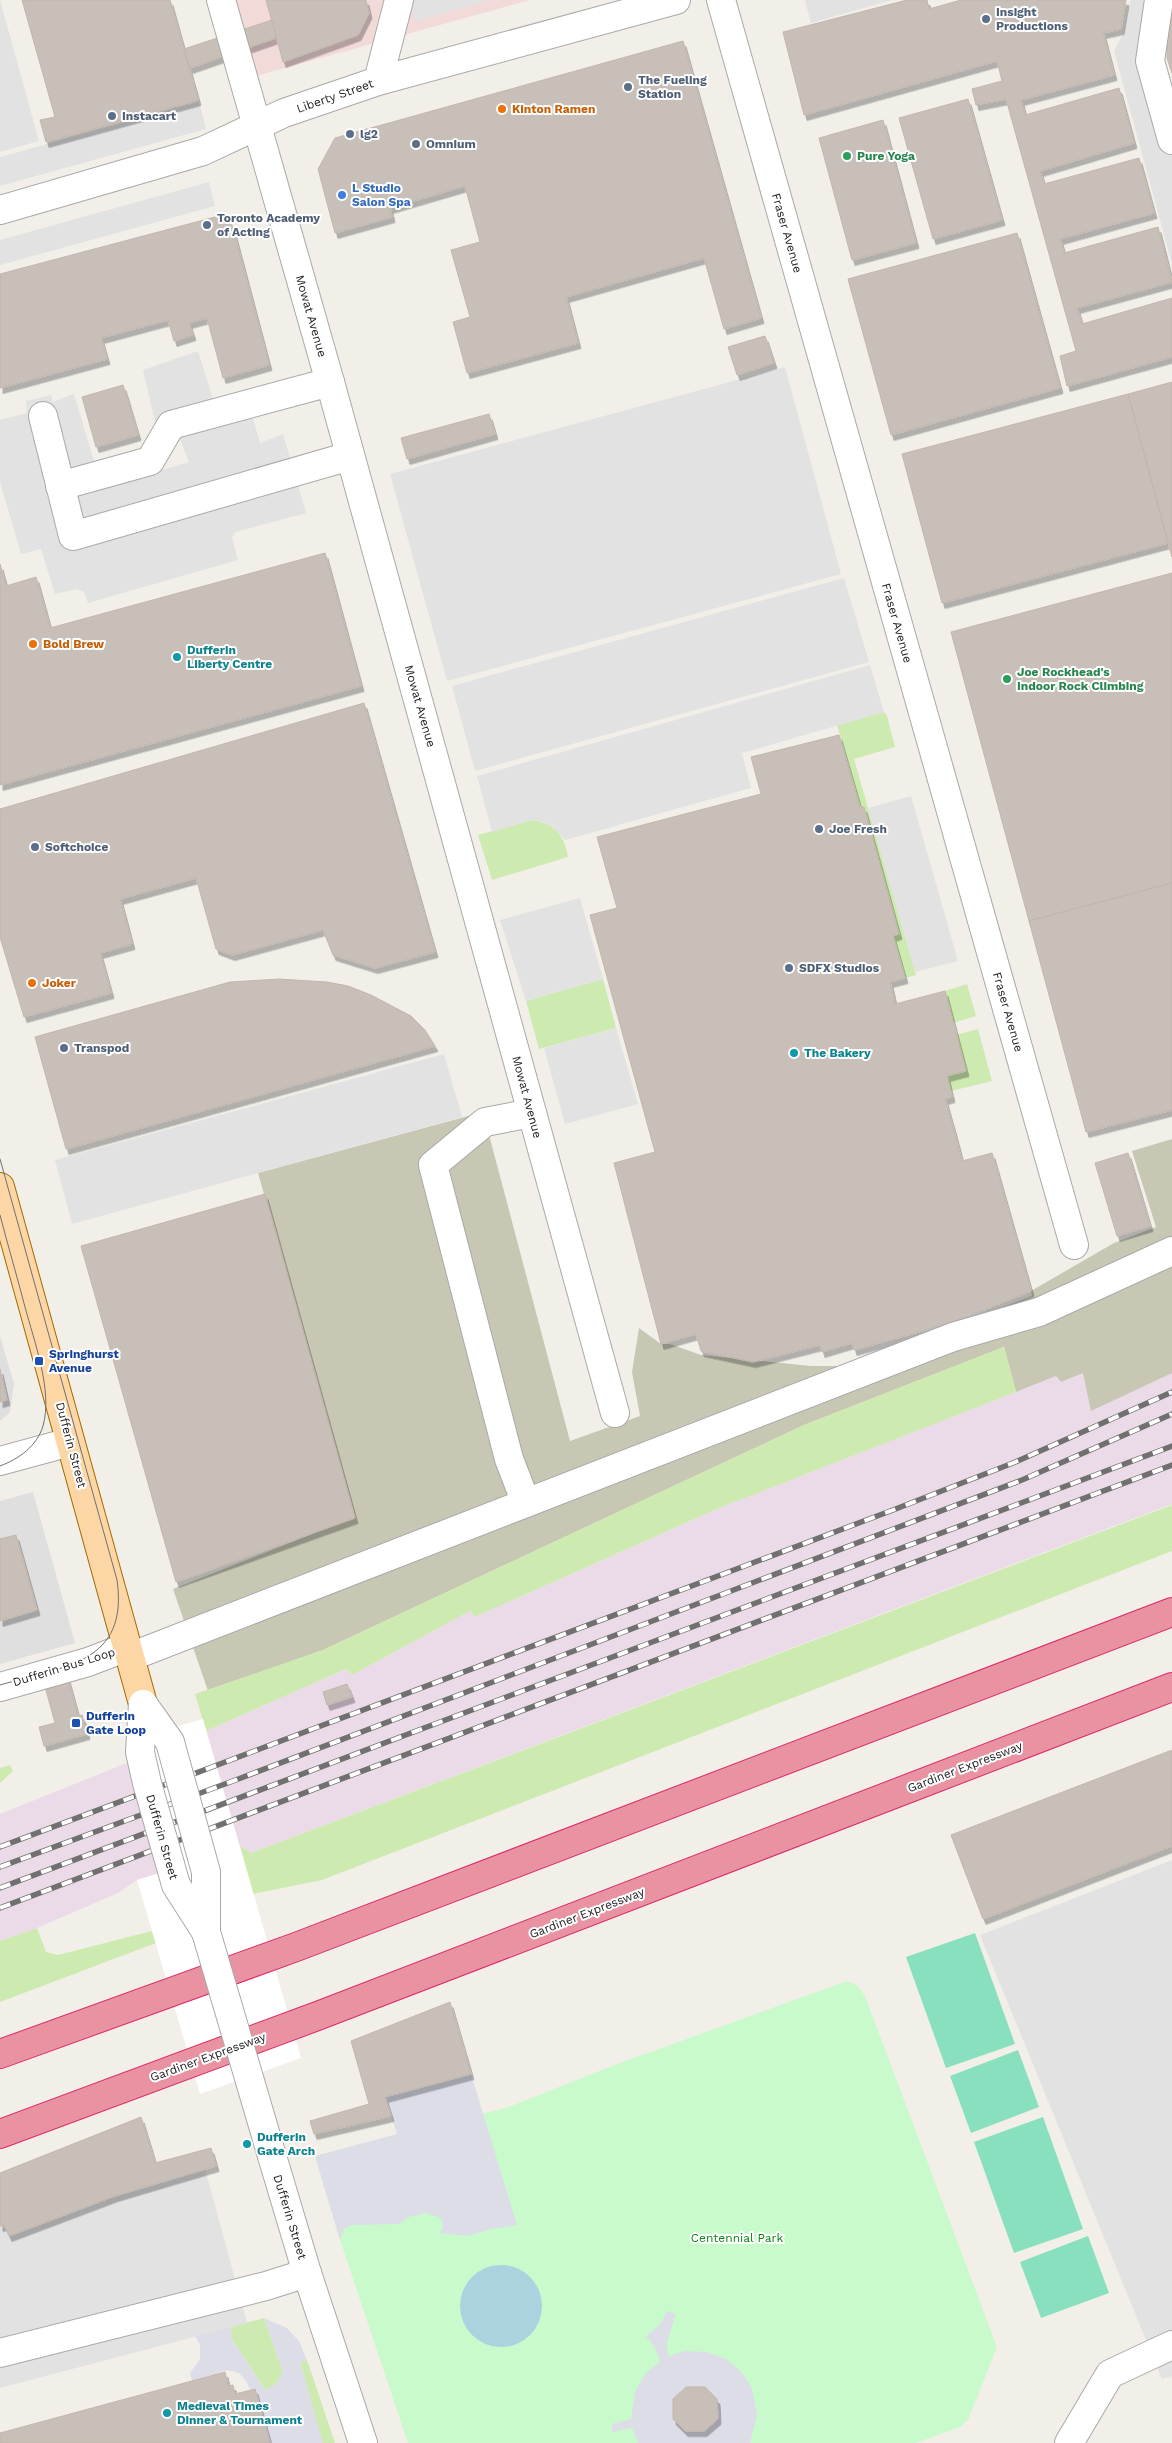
<svg xmlns="http://www.w3.org/2000/svg" width="1172" height="2443" font-family="'Work Sans',sans-serif">
	<style>
		.residential { fill: #e0dfdf }
		.commercial { fill: #f2dad9 }
		.industrial { fill: #ebdbe8 }
		.construction { fill: #c7c7b4 }
		.grass { fill: #cdebb0 }
		.park { fill: #c8facc }
		.pitch { fill: #88e0be }
		.parking { fill: #e2e2e2 }
		.plaza { fill: #dddde8 }
		.water { fill: #aad3df }
		.pier { fill: #fff }
		.building { fill: #c7bfb8; stroke: #c4b6ab; filter: url(#shadow) }
		.lines { fill: none; stroke-linecap: round; stroke-linejoin: round }
		.minor-casing { stroke: #a9a9a9; stroke-width: 30 }
		.major-casing { stroke: #a06b00; stroke-width: 30 }
		.highway-casing { stroke: #dc2a67; stroke-width: 30 }
		.minor { stroke: #fff; stroke-width: 28 }
		.major { stroke: #fcd6a4; stroke-width: 28 }
		.highway { stroke: #e892a2; stroke-width: 28 }
		.tram { stroke: #707070; stroke-width: 1 }
		.rail-casing { stroke: #707070; stroke-width: 5.5 }
		.rail { stroke: #fff; stroke-width: 4; stroke-dasharray: 11; stroke-linecap: butt }
		.minor-bridge-casing { stroke: #a9a9a9; stroke-width: 30; stroke-linecap: butt }
		.minor-bridge { stroke: #fff; stroke-width: 28 }
		.service-dot { fill: #5c6f8a; stroke: #fff; stroke-width: 2 }
		.food-dot { fill: #e8710a; stroke: #fff; stroke-width: 2 }
		.leisure-dot { fill: #2e9e5b; stroke: #fff; stroke-width: 2 }
		.shop-dot { fill: #3f7fe0; stroke: #fff; stroke-width: 2 }
		.culture-dot { fill: #0f9aa8; stroke: #fff; stroke-width: 2 }
		.transit-dot { fill: #1a4fb4; stroke: #fff; stroke-width: 2 }
		.labels { text-anchor: middle; dominant-baseline: central; stroke-width: 4; stroke-linejoin: round; paint-order: stroke }
		.service-label { font-size: 12px; font-weight: bold; fill: #4e5e75; stroke: #fff; text-anchor: start }
		.street-label { font-size: 12px; fill: #222; stroke: #fff }
		.food-label { font-size: 12px; font-weight: bold; fill: #c56008; stroke: #fff; text-anchor: start }
		.leisure-label { font-size: 12px; font-weight: bold; fill: #27864d; stroke: #fff; text-anchor: start }
		.shop-label { font-size: 12px; font-weight: bold; fill: #366cbe; stroke: #fff; text-anchor: start }
		.culture-label { font-size: 12px; font-weight: bold; fill: #0d838f; stroke: #fff; text-anchor: start }
		.transit-label { font-size: 12px; font-weight: bold; fill: #164399; stroke: #fff; text-anchor: start }
		.park-label { font-size: 12px; fill: #0c8416; stroke: #fff }
	</style>
	<defs>
		<filter id="shadow"><feDropShadow dx="3" dy="5.5" stdDeviation="0" flood-color="#0004"/></filter>
	</defs>
	<rect width="100%" height="100%" fill="#f2efe9"/>
	<!-- residential -->
	<g class="residential">
		<path d="M 0,1336 L 14,1384 L 10,1412 L 0,1421 Z"/>
		<path d="M 33,1492 L 75,1643 L 0,1664 L 0,1501 Z"/>
	</g>
	<!-- commercial -->
	<path class="commercial" d="M 235,0 L 530,0 L 256,76 Z"/>
	<!-- industrial -->
	<path class="industrial" d="M 1172,1289 L 1172,1504 L 251,1853 L 240,1847 L 137,1880 L 118,1893 L 37,1928 L 0,1941 L 0,1814 L 206,1731 L 346,1669 L 352,1675 L 470,1611 L 475,1617 L 719,1508 L 1056,1376 L 1061,1382 Z"/>
	<!-- construction -->
	<path class="construction" d="M 483,1112 L 570,1441 L 640,1416 L 632,1372 L 639,1328 L 661,1344 L 670,1344 L 701,1355 L 811,1366 L 842,1366 L 1032,1296 L 1031,1291 L 1114,1243 L 1156,1227 L 1132,1151 L 1172,1139 L 1172,1373 L 1091,1411 L 1083,1373 L 1061,1382 L 1056,1376 L 1016,1392 L 1004,1347 L 804,1425 L 323,1650 L 208,1691 L 173,1589 L 355,1517 L 258,1173 Z"/>
	<!-- grass -->
	<g class="grass">
		<path d="M 884,712 L 887,716 L 895,747 L 854,759 L 916,975 L 905,978 L 893,936 L 898,934 L 864,807 L 860,807 L 837,725 Z"/>
		<path d="M 532,820 C 555,823 564,835 568,857 L 492,880 L 478,835 Z"/>
		<path d="M 603,979 L 616,1028 L 539,1049 L 526,1001 Z"/>
		<path d="M 967,984 L 976,1016 L 953,1023 L 945,991 Z"/>
		<path d="M 978,1029 L 992,1081 L 951,1091 L 947,1076 L 965,1071 L 956,1035 Z"/>
		<path d="M 1004,1347 L 1016,1392 L 719,1508 L 475,1617 L 470,1611 L 352,1675 L 346,1669 L 206,1731 L 195,1694 L 323,1650 L 804,1425 Z"/>
		<path d="M 1172,1505 L 1172,1551 L 322,1880 L 253,1894 L 240,1846 L 251,1853 Z"/>
		<path d="M 10,1765 L 13,1771 L 0,1783 L 0,1768 Z"/>
		<path d="M 37,1928 L 46,1952 L 58,1955 L 152,1931 L 156,1943 L 0,2002 L 0,1941 Z"/>
		<path d="M 264,2318 L 283,2372 L 276,2384 L 265,2390 L 232,2339 L 230,2327 Z"/>
		<path d="M 307,2360 L 335,2443 L 322,2443 L 300,2362 Z"/>
	</g>
	<!-- park -->
	<path class="park" d="M 847,1981 L 857,1985 L 865,1996 L 997,2347 L 968,2420 L 960,2427 L 916,2443 L 408,2443 L 340,2240 L 315,2156 L 506,2108 L 612,2066 Z"/>
	<!-- pitch -->
	<g class="pitch">
		<path d="M 975,1933 L 1015,2044 L 946,2068 L 906,1957 Z"/>
		<path d="M 1018,2050 L 1039,2107 L 971,2133 L 950,2076 Z"/>
		<path d="M 1043,2117 L 1083,2229 L 1014,2253 L 974,2142 Z"/>
		<path d="M 1088,2236 L 1109,2293 L 1041,2318 L 1020,2262 Z"/>
	</g>
	<!-- parking -->
	<g class="parking">
		<path d="M 0,0 L 39,141 L 0,152 Z"/>
		<path d="M 409,0 L 490,0 L 415,21 Z"/>
		<path d="M 807,0 L 892,0 L 811,23 L 805,1 Z"/>
		<path d="M 1131,0 L 1172,0 L 1172,10 L 1166,12 L 1163,61 L 1172,94 L 1172,264 L 1114,51 L 1123,34 Z"/>
		<path d="M 199,102 L 206,129 L 0,186 L 0,157 Z"/>
		<path d="M 209,182 L 215,206 L 0,265 L 0,240 Z"/>
		<path d="M 198,351 L 221,424 L 252,415 L 260,443 L 283,434 L 306,513 L 235,532 L 232,538 L 238,560 L 88,603 L 84,592 L 77,589 L 55,594 L 41,549 L 21,554 L 0,482 L 0,420 L 27,413 L 26,401 L 51,395 L 53,402 L 74,394 L 102,488 L 189,462 L 171,417 L 155,422 L 143,370 Z"/>
		<path d="M 785,367 L 841,574 L 447,681 L 390,474 Z"/>
		<path d="M 844,578 L 869,662 L 475,771 L 452,686 Z"/>
		<path d="M 870,665 L 884,712 L 742,753 L 751,788 L 565,840 L 553,827 L 543,822 L 532,820 L 492,832 L 477,776 Z"/>
		<path d="M 911,796 L 958,961 L 915,972 L 868,808 Z"/>
		<path d="M 580,898 L 603,979 L 526,1001 L 500,920 Z"/>
		<path d="M 616,1028 L 638,1104 L 565,1124 L 544,1048 Z"/>
		<path d="M 444,1054 L 462,1117 L 72,1224 L 55,1160 Z"/>
		<path d="M 1172,1860 L 1172,2376 L 1162,2379 L 980,1935 Z"/>
		<path d="M 205,2169 L 247,2323 L 0,2388 L 0,2226 Z"/>
	</g>
	<!-- plaza -->
	<g class="plaza">
		<path d="M 471,2074 L 517,2225 L 491,2229 L 467,2236 L 439,2233 L 443,2228 L 442,2221 L 439,2217 L 426,2213 L 409,2217 L 398,2224 L 351,2225 L 344,2229 L 340,2240 L 315,2156 L 397,2134 L 385,2097 Z"/>
		<path d="M 667,2311 L 676,2314 L 667,2342 L 668,2356 L 685,2351 L 707,2352 L 728,2360 L 742,2373 L 752,2388 L 757,2415 L 750,2443 L 638,2443 L 632,2428 L 612,2432 L 612,2424 L 631,2419 L 635,2392 L 645,2374 L 660,2361 L 654,2346 L 646,2336 L 660,2325 Z"/>
		<path d="M 264,2318 L 287,2328 L 299,2341 L 307,2360 L 300,2362 L 323,2443 L 270,2443 L 255,2389 L 250,2390 L 246,2381 L 239,2373 L 227,2370 L 192,2381 L 190,2373 L 200,2359 L 200,2345 L 195,2336 L 230,2327 L 232,2339 L 265,2390 L 276,2384 L 283,2372 Z"/>
	</g>
	<!-- water -->
	<circle class="water" cx="501" cy="2306" r="41"/>
	<!-- pier -->
	<path class="pier" d="M 203,1719 L 301,2058 L 200,2094 L 137,1880 L 164,1872 L 126,1741 Z"/>
	<!-- building -->
	<g class="building">
		<path d="M 22,0 L 170,0 L 198,100 L 46,142 L 40,120 L 55,117 Z"/>
		<path d="M 266,0 L 366,0 L 369,13 L 358,35 L 283,62 Z"/>
		<path d="M 907,0 L 927,0 L 929,9 L 961,0 L 1126,0 L 1121,29 L 1103,33 L 1114,75 L 1021,100 L 1025,115 L 1119,88 L 1134,143 L 1040,171 L 1044,184 L 1139,158 L 1154,213 L 1060,239 L 1064,253 L 1158,227 L 1172,282 L 1077,308 L 1082,324 L 1172,298 L 1172,357 L 1067,386 L 1060,356 L 1076,351 L 1006,99 L 976,105 L 972,89 L 1002,81 L 997,61 L 804,115 L 783,32 Z"/>
		<path d="M 1172,13 L 1172,73 L 1167,58 L 1168,14 Z"/>
		<path d="M 272,20 L 276,38 L 190,68 L 184,49 Z"/>
		<path d="M 683,41 L 761,318 L 724,329 L 704,258 L 566,297 L 578,343 L 467,373 L 453,322 L 470,317 L 451,250 L 480,242 L 465,186 L 390,208 L 392,217 L 335,233 L 318,169 L 335,138 Z"/>
		<path d="M 968,99 L 1002,220 L 933,239 L 899,118 Z"/>
		<path d="M 883,120 L 916,243 L 852,260 L 819,138 Z"/>
		<path d="M 215,217 L 232,225 L 269,365 L 223,378 L 207,318 L 189,323 L 193,335 L 174,341 L 168,320 L 101,338 L 107,359 L 0,388 L 0,274 Z"/>
		<path d="M 1017,233 L 1060,388 L 891,435 L 848,279 Z"/>
		<path d="M 765,336 L 774,363 L 737,375 L 728,347 Z"/>
		<path d="M 1172,382 L 1172,557 L 1128,394 Z"/>
		<path d="M 123,385 L 138,435 L 96,447 L 82,397 Z"/>
		<path d="M 1128,394 L 1168,543 L 942,603 L 902,454 Z"/>
		<path d="M 489,414 L 495,434 L 407,459 L 401,438 Z"/>
		<path d="M 325,553 L 361,686 L 0,785 L 0,564 L 6,586 L 36,577 L 50,628 Z"/>
		<path d="M 1172,573 L 1172,883 L 1029,921 L 951,632 Z"/>
		<path d="M 364,703 L 435,952 L 375,968 L 333,955 L 323,930 L 232,955 L 216,949 L 196,878 L 120,899 L 132,944 L 100,953 L 111,993 L 24,1017 L 0,937 L 0,809 Z"/>
		<path d="M 839,735 L 860,807 L 864,807 L 899,934 L 893,936 L 905,978 L 890,982 L 895,1004 L 945,991 L 966,1071 L 947,1076 L 952,1097 L 945,1099 L 954,1131 L 962,1161 L 992,1153 L 1031,1291 L 951,1323 L 854,1350 L 852,1343 L 822,1352 L 820,1345 L 753,1362 L 701,1351 L 696,1334 L 661,1344 L 614,1163 L 655,1152 L 590,915 L 617,908 L 597,837 L 761,794 L 751,757 Z"/>
		<path d="M 1172,883 L 1172,1110 L 1086,1132 L 1029,921 Z"/>
		<path d="M 279,979 L 327,982 L 348,986 L 371,995 L 411,1016 L 425,1030 L 435,1046 L 66,1149 L 35,1037 L 230,982 Z"/>
		<path d="M 1128,1153 L 1150,1226 L 1117,1236 L 1095,1163 Z"/>
		<path d="M 265,1194 L 355,1518 L 176,1582 L 81,1246 Z"/>
		<path d="M 0,1369 L 7,1400 L 0,1402 Z"/>
		<path d="M 16,1535 L 37,1610 L 0,1621 L 0,1539 Z"/>
		<path d="M 67,1676 L 78,1716 L 82,1715 L 87,1734 L 44,1746 L 39,1727 L 55,1723 L 44,1683 Z"/>
		<path d="M 347,1684 L 352,1697 L 327,1705 L 323,1692 Z"/>
		<path d="M 1172,1750 L 1172,1846 L 983,1919 L 951,1835 Z"/>
		<path d="M 450,2002 L 471,2074 L 385,2097 L 391,2116 L 314,2134 L 310,2121 L 369,2104 L 351,2041 Z"/>
		<path d="M 141,2117 L 155,2163 L 211,2148 L 216,2166 L 115,2196 L 9,2236 L 4,2225 L 0,2226 L 0,2173 Z"/>
		<path d="M 225,2372 L 228,2386 L 233,2385 L 235,2394 L 255,2389 L 270,2443 L 0,2443 L 0,2433 Z"/>
		<path d="M 686,2387 L 705,2387 L 717,2399 L 718,2419 L 704,2431 L 685,2431 L 673,2419 L 673,2399 Z"/>
	</g>
	<g class="lines">
		<defs>
			<g id="minor">
				<path d="M 221,0 L 330,382 L 615,1413"/>
				<path d="M 721,0 L 1074,1245"/>
				<path d="M 1159,0 L 1150,61 L 1172,140"/>
				<path d="M 378,81 L 399,0"/>
				<path d="M 0,210 L 203,151 L 284,113 L 378,81 L 676,0"/>
				<path d="M 43,416 L 73,536 L 350,456"/>
				<path d="M 60,486 L 150,461 L 171,425 L 330,382"/>
				<path d="M 0,1461 L 70,1442"/>
				<path d="M 526,1503 L 509,1459 L 433,1165 L 485,1122 L 532,1113"/>
				<path d="M 130,1657 L 953,1337 L 1039,1312 L 1172,1251"/>
				<path d="M 0,1687 L 88,1662 L 127,1647"/>
				<path d="M 272,2156 L 307,2273 L 363,2443"/>
				<path d="M 0,2353 L 266,2286 L 307,2273"/>
				<path d="M 1069,2443 L 1110,2374 L 1172,2345"/>
			</g>
			<path id="major" d="M 0,1187 L 143,1704"/>
			<g id="highway">
				<path d="M 0,2054 L 296,1947 L 1172,1612"/>
				<path d="M 0,2134 L 320,2015 L 1172,1687"/>
			</g>
		</defs>
		<!-- minor casing -->
		<use href="#minor" class="minor-casing"/>
		<!-- major casing -->
		<use href="#major" class="major-casing"/>
		<!-- highway casing -->
		<use href="#highway" class="highway-casing"/>
		<!-- minor -->
		<use href="#minor" class="minor"/>
		<!-- major -->
		<use href="#major" class="major"/>
		<!-- highway -->
		<use href="#highway" class="highway"/>
		<!-- tram -->
		<g class="tram">
			<path d="M 0,1159 L 117,1580 C 129,1664 64,1666 0,1685"/>
			<path d="M 0,1215 C 8,1246 17,1276 25,1307 C 34,1341 53,1391 43,1426 C 37,1446 19,1459 0,1466"/>
		</g>
		<defs>
			<g id="rail">
				<path d="M 0,1847 L 893,1510 L 1013,1463 L 1172,1392"/>
				<path d="M 0,1867 L 233,1781 L 1022,1480 L 1172,1414"/>
				<path d="M 0,1888 L 1172,1446"/>
				<path d="M 0,1908 L 1172,1465"/>
			</g>
		</defs>
		<!-- rail casing -->
		<use href="#rail" class="rail-casing"/>
		<!-- rail -->
		<use href="#rail" class="rail"/>
		<defs>
			<g id="minor-bridge">
				<path d="M 143,1704 L 170,1742 L 173,1753 L 206,1872 L 206,1932 L 272,2156"/>
				<path d="M 143,1704 L 140,1752 L 147,1783 L 176,1885 L 206,1932"/>
			</g>
		</defs>
		<!-- minor-bridge casing -->
		<use href="#minor-bridge" class="minor-bridge-casing"/>
		<!-- minor-bridge -->
		<use href="#minor-bridge" class="minor-bridge"/>
	</g>
	<!-- markers -->
	<g class="service-dot">
		<circle cx="986" cy="19" r="5"/>
		<circle cx="628" cy="87" r="5"/>
		<circle cx="112" cy="116" r="5"/>
		<circle cx="350" cy="134" r="5"/>
		<circle cx="416" cy="144" r="5"/>
		<circle cx="207" cy="225" r="5"/>
		<circle cx="819" cy="829" r="5"/>
		<circle cx="35" cy="847" r="5"/>
		<circle cx="789" cy="968" r="5"/>
		<circle cx="64" cy="1048" r="5"/>
	</g>
	<g class="food-dot">
		<circle cx="502" cy="109" r="5"/>
		<circle cx="33" cy="644" r="5"/>
		<circle cx="32" cy="983" r="5"/>
	</g>
	<g class="leisure-dot">
		<circle cx="847" cy="156" r="5"/>
		<circle cx="1007" cy="679" r="5"/>
	</g>
	<circle class="shop-dot" cx="342" cy="195" r="5"/>
	<g class="culture-dot">
		<circle cx="177" cy="657" r="5"/>
		<circle cx="794" cy="1053" r="5"/>
		<circle cx="247" cy="2144" r="5"/>
		<circle cx="167" cy="2413" r="5"/>
	</g>
	<g class="transit-dot">
		<rect x="34" y="1356" width="10" height="10" rx="2.5"/>
		<rect x="71" y="1718" width="10" height="10" rx="2.5"/>
	</g>
	<g class="labels">
		<!-- service labels -->
		<g class="service-label">
			<text x="996" y="12">Insight<tspan x="996" dy="14">Productions</tspan></text>
			<text x="638" y="80">The Fueling<tspan x="638" dy="14">Station</tspan></text>
			<text x="122" y="116">Instacart</text>
			<text x="360" y="134">lg2</text>
			<text x="426" y="144">Omnium</text>
			<text x="217" y="218">Toronto Academy<tspan x="217" dy="14">of Acting</tspan></text>
			<text x="829" y="829">Joe Fresh</text>
			<text x="45" y="847">Softchoice</text>
			<text x="799" y="968">SDFX Studios</text>
			<text x="74" y="1048">Transpod</text>
		</g>
		<!-- street labels -->
		<g class="street-label">
			<text transform="translate(335 96) rotate(-19)">Liberty Street</text>
			<text transform="translate(787 233) rotate(74)">Fraser Avenue</text>
			<text transform="translate(311 316) rotate(74)">Mowat Avenue</text>
			<text transform="translate(897 623) rotate(74)">Fraser Avenue</text>
			<text transform="translate(420 706) rotate(74)">Mowat Avenue</text>
			<text transform="translate(1008 1012) rotate(74)">Fraser Avenue</text>
			<text transform="translate(527 1097) rotate(75)">Mowat Avenue</text>
			<text transform="translate(71 1445) rotate(75)">Dufferin Street</text>
			<text transform="translate(64 1667) rotate(-17)">Dufferin Bus Loop</text>
			<text transform="translate(965 1767) rotate(-21)">Gardiner Expressway</text>
			<text transform="translate(162 1837) rotate(74)">Dufferin Street</text>
			<text transform="translate(587 1913) rotate(-21)">Gardiner Expressway</text>
			<text transform="translate(208 2057) rotate(-20)">Gardiner Expressway</text>
			<text transform="translate(290 2217) rotate(73)">Dufferin Street</text>
		</g>
		<!-- food labels -->
		<g class="food-label">
			<text x="512" y="109">Kinton Ramen</text>
			<text x="43" y="644">Bold Brew</text>
			<text x="42" y="983">Joker</text>
		</g>
		<!-- leisure labels -->
		<g class="leisure-label">
			<text x="857" y="156">Pure Yoga</text>
			<text x="1017" y="672">Joe Rockhead's<tspan x="1017" dy="14">Indoor Rock Climbing</tspan></text>
		</g>
		<!-- shop labels -->
		<g class="shop-label">
			<text x="352" y="188">L Studio<tspan x="352" dy="14">Salon Spa</tspan></text>
		</g>
		<!-- culture labels -->
		<g class="culture-label">
			<text x="187" y="650">Dufferin<tspan x="187" dy="14">Liberty Centre</tspan></text>
			<text x="804" y="1053">The Bakery</text>
			<text x="257" y="2137">Dufferin<tspan x="257" dy="14">Gate Arch</tspan></text>
			<text x="177" y="2406">Medieval Times<tspan x="177" dy="14">Dinner &amp; Tournament</tspan></text>
		</g>
		<!-- transit labels -->
		<g class="transit-label">
			<text x="49" y="1354">Springhurst<tspan x="49" dy="14">Avenue</tspan></text>
			<text x="86" y="1716">Dufferin<tspan x="86" dy="14">Gate Loop</tspan></text>
		</g>
		<!-- park labels -->
		<g class="park-label">
			<text x="737" y="2238">Centennial Park</text>
		</g>
	</g>
</svg>
